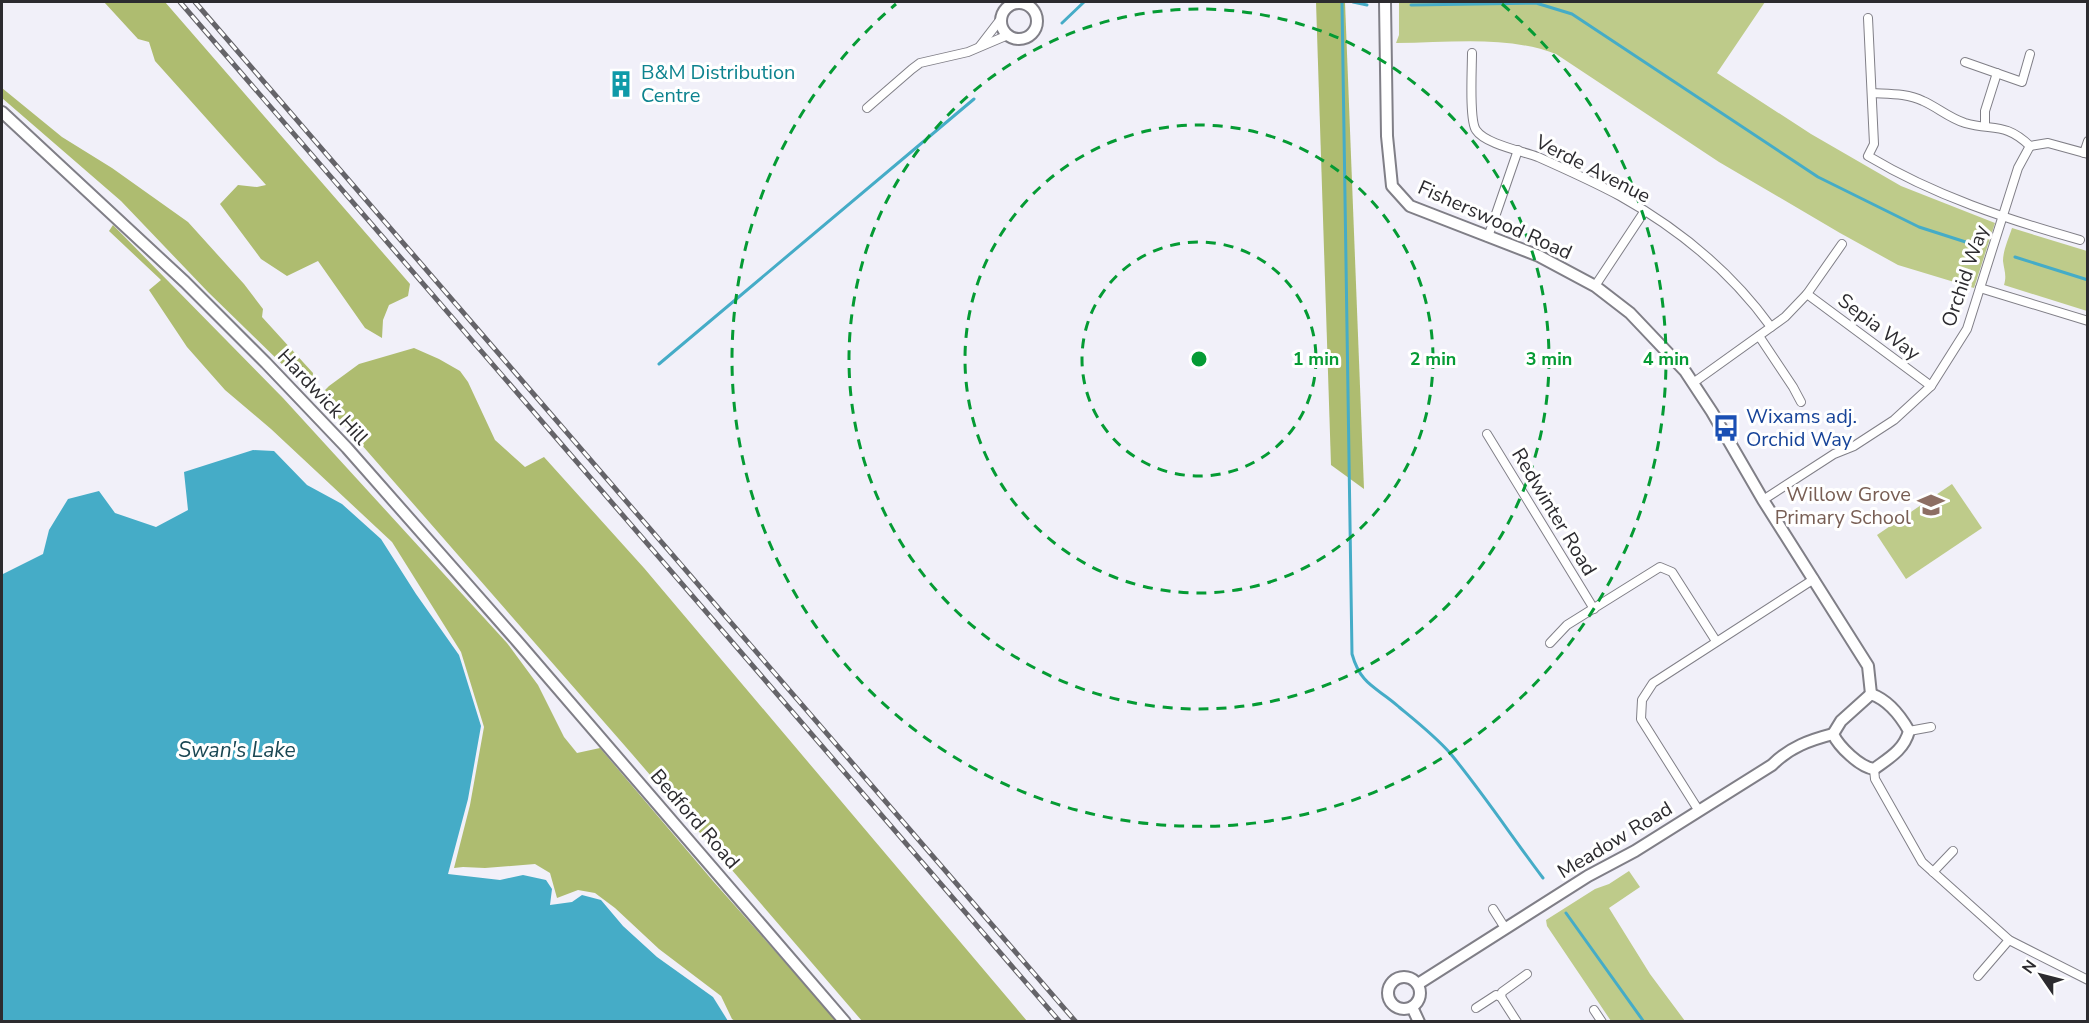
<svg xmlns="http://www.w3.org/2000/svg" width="2089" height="1023" font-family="'Nunito Sans',sans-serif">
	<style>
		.green { fill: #becb8a }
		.forest { fill: #aebc70 }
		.water { fill: #45acc7 }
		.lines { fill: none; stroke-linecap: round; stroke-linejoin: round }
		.stream { stroke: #45acc7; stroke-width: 3 }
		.street-casing { stroke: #807f87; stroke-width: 10 }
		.secondary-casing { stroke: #807f87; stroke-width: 14 }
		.street { stroke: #fff; stroke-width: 8 }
		.secondary { stroke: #fff; stroke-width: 10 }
		.rail-casing { stroke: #656469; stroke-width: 5 }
		.rail { stroke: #fff; stroke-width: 3; stroke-dasharray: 9; stroke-linecap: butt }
		.ring { fill: none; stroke: #059b34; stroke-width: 3; stroke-dasharray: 10 8 }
		.labels { text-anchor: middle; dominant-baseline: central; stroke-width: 6; stroke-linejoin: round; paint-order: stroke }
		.culture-label { font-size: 20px; fill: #0d838f; stroke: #fff; text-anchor: start }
		.street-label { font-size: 20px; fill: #2c2b2f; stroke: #fff }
		.transit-label { font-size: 20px; fill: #164399; stroke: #fff; text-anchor: start }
		.education-label { font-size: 20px; fill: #785e54; stroke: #fff; text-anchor: end }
		.water-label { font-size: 21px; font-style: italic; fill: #1a4753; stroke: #fff }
		.centre { fill: #059b34; stroke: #fff; stroke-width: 3 }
		.ring-label { font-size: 18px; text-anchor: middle; font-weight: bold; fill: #059b34; stroke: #fff; stroke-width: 6; stroke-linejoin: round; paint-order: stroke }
	</style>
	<rect width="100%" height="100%" fill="#f1f0f9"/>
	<!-- green -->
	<g class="green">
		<path d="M 1399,2 L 1765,2 L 1717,73 L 1811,134 L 1901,186 L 1995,223 L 1974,288 L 1898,265 L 1840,233 L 1719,162 L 1556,54 C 1506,35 1449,43 1396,43 L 1399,35 Z"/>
		<path d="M 2012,228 L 2087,251 L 2087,311 L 2004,285 C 2007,275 2004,270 2003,261 C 2003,250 2009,238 2012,228 Z"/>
		<path d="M 1952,484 L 1982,528 L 1906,579 L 1877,535 Z"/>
		<path d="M 1629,871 L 1640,887 L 1609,908 L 1650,974 L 1685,1021 L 1611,1021 L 1547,926 L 1546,920 L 1595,889 L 1609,884 Z"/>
	</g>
	<!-- forest -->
	<g class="forest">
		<path d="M 104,2 L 165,2 L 410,284 L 408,296 L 389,305 L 383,320 L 382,338 L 365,328 L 318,261 L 287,276 L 261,259 L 220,204 L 238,185 L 257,187 L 266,185 L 155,61 L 149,42 L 138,39 Z"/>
		<path d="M 1316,2 L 1345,2 L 1364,489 L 1331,465 Z"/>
		<path d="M 2,88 L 62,137 L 112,168 L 188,222 L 244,284 L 263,309 L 262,317 L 313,373 L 312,384 L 285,367 L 208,292 L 121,201 L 2,98 Z"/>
		<path d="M 113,225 L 283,398 L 507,643 L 538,685 L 564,737 L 577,753 L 600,748 L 713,881 L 837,1021 L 735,1021 L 732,1019 L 721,996 L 659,949 L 615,908 L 595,893 L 578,890 L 557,898 L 550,873 L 535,864 L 485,868 L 463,867 L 454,868 L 470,805 L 484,727 L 461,652 L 392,542 L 271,429 L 225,390 L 187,347 L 149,290 L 161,280 L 109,231 Z"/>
		<path d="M 414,348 L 439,359 L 460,371 L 468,382 L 495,440 L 525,467 L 544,457 L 644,568 L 1027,1021 L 862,1021 L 632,754 L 319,396 L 329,386 L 359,364 Z"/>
	</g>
	<!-- water -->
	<path class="water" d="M 253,450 L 274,451 L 307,485 L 342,504 L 381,539 L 416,594 L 459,655 L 481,726 L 468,799 L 448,874 L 500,880 L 523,875 L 546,880 L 552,889 L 550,905 L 572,902 L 582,895 L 601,900 L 623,926 L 657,957 L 713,997 L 728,1021 L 2,1021 L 3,574 L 43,554 L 49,530 L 68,499 L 99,491 L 115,513 L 156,527 L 188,510 L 184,472 Z"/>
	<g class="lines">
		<!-- stream -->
		<g class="stream">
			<path d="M 1342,2 L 1352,654 C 1361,686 1377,687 1399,707 C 1416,721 1435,736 1450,753 C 1483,793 1512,837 1543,878"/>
			<path d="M 1353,2 L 1367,5"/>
			<path d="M 1411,5 L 1536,3 L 1572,14 L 1818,177 L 1919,227 L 1975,245"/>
			<path d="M 1062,23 L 1084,2"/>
			<path d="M 2015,257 L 2088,280"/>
			<path d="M 659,364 L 974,99"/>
			<path d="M 1566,913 L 1644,1022"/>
		</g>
		<defs>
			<g id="street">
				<path d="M 1868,18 L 1874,144 L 1868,156 C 1935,196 2006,219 2080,240"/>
				<path d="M 980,46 L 1000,20"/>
				<path d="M 1472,53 C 1472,68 1469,120 1476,130 C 1485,144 1522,151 1538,157 C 1565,169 1594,182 1620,196 C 1679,229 1732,273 1771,327"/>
				<path d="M 1965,62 L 2022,82 L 2030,54"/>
				<path d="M 1872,93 C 1889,94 1907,93 1923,101 C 1937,107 1949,118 1965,123 C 1993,131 2005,122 2030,146 L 2048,143 L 2088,154"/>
				<path d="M 867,108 L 912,69 L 920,63 L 968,52 L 1008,35"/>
				<path d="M 1985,125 L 1985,111 L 1997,73"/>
				<path d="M 2084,153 L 2088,141"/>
				<path d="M 1488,237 L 1518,150"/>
				<path d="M 1595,286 L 1644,212"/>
				<path d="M 1980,288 L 2088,321"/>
				<path d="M 1807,294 L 1931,386"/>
				<path d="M 1759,336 L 1793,387 L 1801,402"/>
				<path d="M 1693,383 L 1785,317 L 1807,294 L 1842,244"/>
				<path d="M 1487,434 L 1594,609"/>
				<path d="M 1763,500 L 1834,454 L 1854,446 L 1894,420 L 1931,386 L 1967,329 L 2018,168 L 2030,146"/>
				<path d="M 1550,643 L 1567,625 L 1660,567 L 1672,572 L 1716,641"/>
				<path d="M 1909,731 L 1931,727"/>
				<path d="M 1874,769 L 1875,779 L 1922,862 L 2009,940 L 2088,980"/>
				<path d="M 1699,811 L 1641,719 L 1642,700 L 1653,683 L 1814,579"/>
				<path d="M 1933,872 L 1953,851"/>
				<path d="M 1493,909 L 1505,928"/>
				<path d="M 1978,976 L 2009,940"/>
				<path d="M 1501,997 L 1502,992 L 1527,974"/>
				<path d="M 1476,1008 L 1496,995 L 1501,997 L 1517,1022"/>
				<path d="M 1594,1010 L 1602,1022"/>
			</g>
			<g id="secondary">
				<path d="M 1385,2 L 1387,136 L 1392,186 L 1410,206 L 1539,256 L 1595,286 L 1630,313 L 1685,371 L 1712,412 L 1763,500 L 1868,666 L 1871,694"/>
				<circle cx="1019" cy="21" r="18"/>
				<path d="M 2,112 L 185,282 L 266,363 L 347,448 L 517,641 L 845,1022"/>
				<path d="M 1871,694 C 1888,700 1900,715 1909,731 C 1904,750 1889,758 1874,769 C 1860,767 1839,747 1833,734 L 1841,721 Z"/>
				<circle cx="1404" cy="993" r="16"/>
				<path d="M 1418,984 L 1588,876 L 1635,851 L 1772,765 C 1790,747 1810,740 1833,734"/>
				<path d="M 1412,1007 L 1419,1022"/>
			</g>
		</defs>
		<!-- street casing -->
		<use href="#street" class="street-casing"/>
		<!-- secondary casing -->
		<use href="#secondary" class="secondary-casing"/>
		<!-- street -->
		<use href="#street" class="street"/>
		<!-- secondary -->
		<use href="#secondary" class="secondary"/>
		<defs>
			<g id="rail">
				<path d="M 180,2 L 1060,1022"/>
				<path d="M 195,2 L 1076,1022"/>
			</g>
		</defs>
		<!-- rail casing -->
		<use href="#rail" class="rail-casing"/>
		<!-- rail -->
		<use href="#rail" class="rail"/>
	</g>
	<!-- distance rings -->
	<g class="ring">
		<circle cx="1199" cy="359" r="117"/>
		<circle cx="1199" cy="359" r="234"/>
		<circle cx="1199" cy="359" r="350"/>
		<path d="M1502 4A467 467 0 1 1 896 4"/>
	</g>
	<!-- icons -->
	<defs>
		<symbol id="building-bare" viewBox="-9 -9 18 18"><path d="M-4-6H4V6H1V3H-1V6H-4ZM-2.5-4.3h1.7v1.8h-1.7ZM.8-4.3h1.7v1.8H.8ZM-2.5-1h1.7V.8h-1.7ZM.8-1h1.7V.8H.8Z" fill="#0f9aa8" stroke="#fff" stroke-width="2.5" paint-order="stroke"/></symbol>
		<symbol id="bus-bare" viewBox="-9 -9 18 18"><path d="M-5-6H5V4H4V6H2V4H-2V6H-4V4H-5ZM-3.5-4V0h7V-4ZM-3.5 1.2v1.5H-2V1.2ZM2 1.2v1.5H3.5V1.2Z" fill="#1a4fb4" stroke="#fff" stroke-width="2.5" paint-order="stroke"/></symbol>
		<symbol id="school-bare" viewBox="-9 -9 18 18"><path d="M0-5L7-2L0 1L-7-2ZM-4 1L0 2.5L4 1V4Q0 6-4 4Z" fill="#8d6e63" stroke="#fff" stroke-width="2.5" paint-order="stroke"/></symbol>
	</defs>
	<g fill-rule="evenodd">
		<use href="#building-bare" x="602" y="65" width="38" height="38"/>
		<use href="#bus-bare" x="1707" y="409" width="38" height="38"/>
		<use href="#school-bare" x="1912" y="486" width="38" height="38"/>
	</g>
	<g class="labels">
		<!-- culture labels -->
		<g class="culture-label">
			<text x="641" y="72">B&amp;M Distribution<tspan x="641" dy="23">Centre</tspan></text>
		</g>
		<!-- street labels -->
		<g class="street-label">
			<text transform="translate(1593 169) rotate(27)">Verde Avenue</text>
			<text transform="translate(1495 220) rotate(24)">Fisherswood Road</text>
			<text transform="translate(1965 276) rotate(-71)">Orchid Way</text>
			<text transform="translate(1879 327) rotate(37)">Sepia Way</text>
			<text transform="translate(323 397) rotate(47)">Hardwick Hill</text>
			<text transform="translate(1554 512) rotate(59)">Redwinter Road</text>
			<text transform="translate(695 819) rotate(49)">Bedford Road</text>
			<text transform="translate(1615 840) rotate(-31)">Meadow Road</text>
		</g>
		<!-- transit labels -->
		<g class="transit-label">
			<text x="1746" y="416">Wixams adj.<tspan x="1746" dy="23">Orchid Way</tspan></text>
		</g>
		<!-- education labels -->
		<g class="education-label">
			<text x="1911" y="494">Willow Grove<tspan x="1911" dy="23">Primary School</tspan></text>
		</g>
		<!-- water labels -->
		<g class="water-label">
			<text x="237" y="750">Swan's Lake</text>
		</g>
	</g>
	<circle cx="1199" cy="359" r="9" class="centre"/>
	<g class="ring-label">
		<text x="1316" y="365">1 min</text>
		<text x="1433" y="365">2 min</text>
		<text x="1549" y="365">3 min</text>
		<text x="1666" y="365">4 min</text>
	</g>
	<!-- border -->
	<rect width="2089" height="1023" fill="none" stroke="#2c2b2f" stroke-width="6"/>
	<!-- north arrow -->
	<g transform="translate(2041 975) rotate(305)" stroke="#ffffff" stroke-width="4.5" paint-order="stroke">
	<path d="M0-4.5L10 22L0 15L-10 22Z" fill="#2c2b2f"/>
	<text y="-9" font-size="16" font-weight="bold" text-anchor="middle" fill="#2c2b2f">N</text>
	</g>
</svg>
